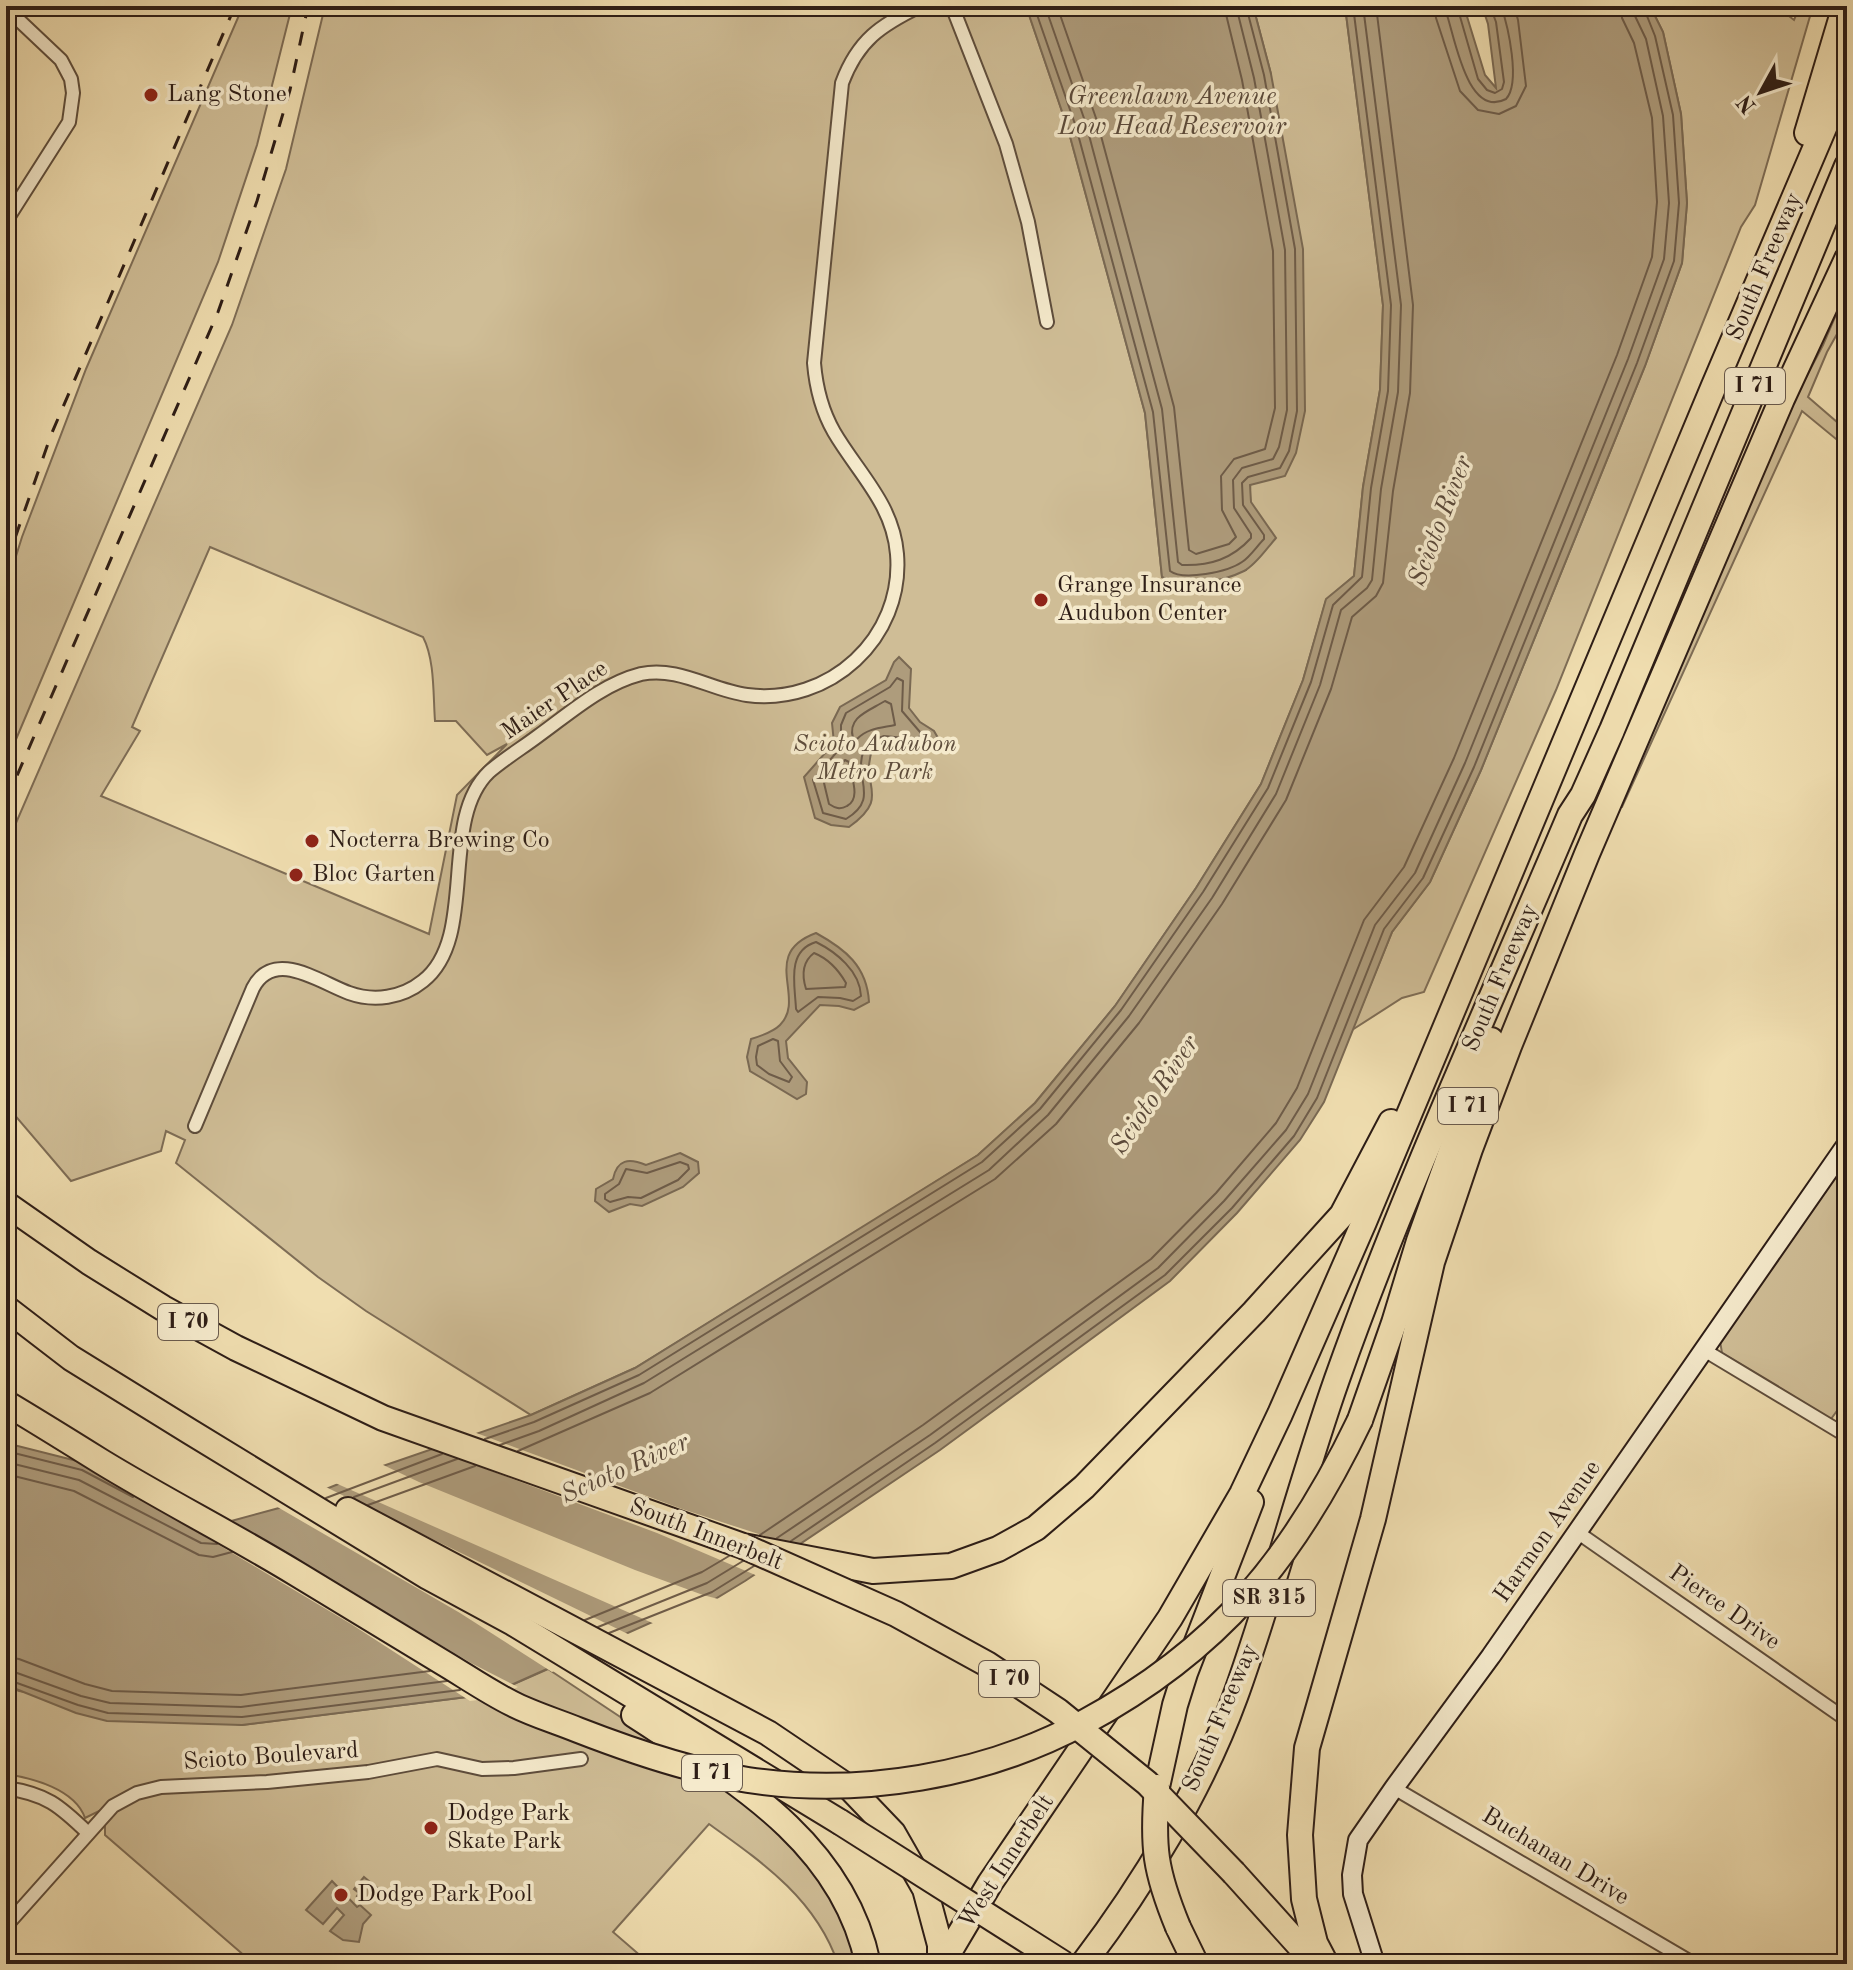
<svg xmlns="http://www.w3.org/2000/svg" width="1853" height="1970" font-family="'Old Standard TT',serif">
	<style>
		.green { fill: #cfbd96; stroke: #7e6d56; stroke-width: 2; fill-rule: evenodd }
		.water { fill: #ae9c7c; stroke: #7a6953; stroke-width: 2 }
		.pier { fill: #f0deb0 }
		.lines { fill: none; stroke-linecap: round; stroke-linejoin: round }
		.shore { stroke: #6e5c49; stroke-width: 2 }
		.street-casing { stroke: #5e4d3c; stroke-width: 16 }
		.secondary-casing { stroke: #2d1d16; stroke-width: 22 }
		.highway-casing { stroke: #2d1d16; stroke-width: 28 }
		.street { stroke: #f5eacc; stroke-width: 12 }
		.secondary { stroke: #f5eacc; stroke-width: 18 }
		.highway { stroke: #f0deb0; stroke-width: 24 }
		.rail { stroke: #2d1d16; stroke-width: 3; stroke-dasharray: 14 14; stroke-linecap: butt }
		.highway-bridge-casing { stroke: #2d1d16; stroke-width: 28; stroke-linecap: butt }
		.highway-bridge { stroke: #f0deb0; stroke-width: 24 }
		.poi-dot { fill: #8f2418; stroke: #f5eacc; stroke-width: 3 }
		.labels { text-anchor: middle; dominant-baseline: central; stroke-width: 7; stroke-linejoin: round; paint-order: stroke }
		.shield { fill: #f5eacc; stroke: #695a4d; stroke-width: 2 }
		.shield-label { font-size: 22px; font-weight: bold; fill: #2d1d16 }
		.poi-label { font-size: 24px; fill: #2d1d16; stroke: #f5eacc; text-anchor: start }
		.street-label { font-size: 24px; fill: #2d1d16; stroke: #f5eacc }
		.park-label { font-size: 24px; font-style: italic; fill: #5e4d3c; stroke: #f5eacc }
		.water-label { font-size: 26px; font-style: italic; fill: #5a493a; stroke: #f5eacc }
	</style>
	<rect width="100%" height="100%" fill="#f0deb0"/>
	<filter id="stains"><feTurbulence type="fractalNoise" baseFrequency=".0025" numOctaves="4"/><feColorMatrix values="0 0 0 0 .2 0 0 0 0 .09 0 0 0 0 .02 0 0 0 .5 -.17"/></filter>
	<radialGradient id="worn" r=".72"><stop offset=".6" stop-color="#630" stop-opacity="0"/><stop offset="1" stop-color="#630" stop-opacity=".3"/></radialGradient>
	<!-- green -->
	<g class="green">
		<path d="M 243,6 L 292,6 L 257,145 L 218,262 L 6,763 L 6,588 L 22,537 L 86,369 Z"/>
		<path d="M 325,6 L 1026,6 L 1068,129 L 1145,413 L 1162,577 C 1189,592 1218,578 1246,570 L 1271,74 L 1253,6 L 1345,6 L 1383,305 L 1380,390 L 1363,487 L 1354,576 L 1326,600 L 1303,680 L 1261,784 L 1196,888 L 1115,1006 L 1035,1103 L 978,1155 L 848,1237 L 635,1368 L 531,1415 L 366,1311 L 318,1277 L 176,1163 L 185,1140 L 166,1131 L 161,1151 L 71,1181 L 6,1105 L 6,846 L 232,325 L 286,169 ZM 210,547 L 423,637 C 435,660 433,695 435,721 L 456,721 L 487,755 L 507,744 L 457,795 L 429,934 L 101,796 L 140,731 L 132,727 Z"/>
		<path d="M 1650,6 L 1776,6 L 1794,20 L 1800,6 L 1813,6 L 1755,205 L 1741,227 L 1556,690 L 1424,992 L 1402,998 L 1352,1030 L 1392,932 L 1430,882 L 1481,770 L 1645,366 L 1682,263 L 1687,203 L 1681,114 L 1663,32 Z"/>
		<path d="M 1847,289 L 1846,318 L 1827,352 L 1808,397 L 1837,422 L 1847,410 L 1847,448 L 1802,411 L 1622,807 L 1601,804 L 1728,526 L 1823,345 Z"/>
		<path d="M 1847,1155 L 1847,1397 L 1831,1419 L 1722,1353 L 1719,1335 Z"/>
		<path d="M 548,1669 L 735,1793 L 793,1840 L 840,1911 L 858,1964 L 838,1964 C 816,1899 762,1862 709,1824 L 613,1932 L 650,1964 L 254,1964 L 105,1835 L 105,1808 L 85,1818 C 75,1789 32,1778 6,1774 L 6,1685 L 19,1691 L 242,1725 L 491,1694 Z"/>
	</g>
	<!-- water -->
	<g class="water">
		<path d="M 1026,6 L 1253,6 L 1271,74 L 1303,249 L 1305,411 L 1296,453 L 1285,476 L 1250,485 L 1251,502 L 1276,538 C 1267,548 1256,565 1244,571 C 1222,582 1184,589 1162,577 L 1145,413 L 1068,129 Z"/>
		<path d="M 1345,6 L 1466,6 L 1465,10 L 1485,75 L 1496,88 L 1488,24 L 1482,6 L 1650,6 L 1663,32 L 1681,114 L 1687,203 L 1682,263 L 1645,366 L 1481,770 L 1430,882 L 1392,932 L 1324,1102 L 1300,1140 L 1237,1213 L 1170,1281 L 940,1450 L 745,1581 L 715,1599 L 650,1623 L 491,1694 L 242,1725 L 107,1721 L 76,1713 L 6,1685 L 6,1443 L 85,1463 L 209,1527 L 279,1508 L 383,1466 L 531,1415 L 635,1368 L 978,1155 L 1035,1103 L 1115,1006 L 1196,888 L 1261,784 L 1303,680 L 1326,599 L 1354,576 L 1363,487 L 1380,390 L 1383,305 Z"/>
		<path d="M 899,657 L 911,669 L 909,708 L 920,722 L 934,731 L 938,738 L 936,746 C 914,749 894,740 873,748 C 858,786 893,796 849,827 L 831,825 L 815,818 L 804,777 L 834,743 L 832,723 L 840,707 L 886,680 L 894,662 Z"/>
		<path d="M 816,933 C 845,949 867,966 869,1002 L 854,1010 L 839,1006 L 820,1005 L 786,1041 L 788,1058 L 807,1082 L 806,1094 L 797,1099 L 750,1071 L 747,1057 L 751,1039 C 761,1036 773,1032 780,1025 C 807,998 759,954 816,933 Z"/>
		<path d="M 680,1153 L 698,1162 L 699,1173 L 683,1187 L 642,1206 L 630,1204 L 609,1212 L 595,1201 L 596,1189 L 613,1179 C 617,1159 629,1158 646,1165 Z"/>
		<path d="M 364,1877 L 380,1890 L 369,1902 L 357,1896 L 359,1893 L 354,1889 Z"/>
		<path d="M 332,1881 L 357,1907 L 360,1905 L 371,1915 L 363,1924 L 359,1942 L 343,1940 L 330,1931 L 344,1915 L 337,1908 L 323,1924 L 306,1910 Z"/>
	</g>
	<!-- pier -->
	<g class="pier">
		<path d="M 471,1431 L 682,1509 L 801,1548 L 760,1577 L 657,1533 L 427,1447 Z"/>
		<path d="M 65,1453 L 87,1459 L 209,1523 L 228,1518 L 471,1663 L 518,1687 L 493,1698 L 470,1701 L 351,1624 Z"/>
		<path d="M 379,1463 L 419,1482 L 635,1570 L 703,1595 L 722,1600 L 657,1625 L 333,1482 Z"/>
		<path d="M 324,1486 L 358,1503 L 632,1636 L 597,1652 L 485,1593 L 590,1655 L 552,1672 L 460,1613 L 274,1505 Z"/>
	</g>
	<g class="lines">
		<!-- shore -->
		<g class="shore">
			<path d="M 1034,6 L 1076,127 L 1153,412 L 1170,571 C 1183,581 1228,572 1242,562 C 1250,557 1257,546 1264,539 L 1264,535 L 1243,505 L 1242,483 L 1248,477 L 1280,468 L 1289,451 L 1297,411 L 1295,249 L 1264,75 L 1246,6"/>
			<path d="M 1045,6 L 1086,124 L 1162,409 L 1178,562 L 1182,565 C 1210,566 1232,559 1251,538 L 1251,534 L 1234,508 L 1233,480 L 1242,468 L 1273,459 L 1279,447 L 1287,410 L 1285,250 L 1254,78 L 1236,6"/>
			<path d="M 1057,6 L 1097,121 L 1174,407 L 1189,550 L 1196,554 L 1229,544 L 1236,537 L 1222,510 L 1221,476 L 1234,459 L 1265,449 L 1275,408 L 1273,251 L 1242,80 L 1224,6"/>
			<path d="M 1435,6 L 1436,18 L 1460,91 L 1478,110 L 1499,114 L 1516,106 L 1526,86 L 1518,20 L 1514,6"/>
			<path d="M 1447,6 L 1447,15 C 1455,39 1468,119 1506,99 C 1521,83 1508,26 1501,6"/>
			<path d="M 1457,6 L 1478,79 L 1487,90 L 1495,93 L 1502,89 L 1504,82 L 1496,22 L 1490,6"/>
			<path d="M 897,678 L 903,681 L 902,711 L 920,732 L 920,736 L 916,739 L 884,736 L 868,742 C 847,775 884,796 846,819 L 823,813 L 813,780 L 841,747 L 841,725 L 846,713 L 890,687 Z"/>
			<path d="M 885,701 L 891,704 L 895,725 C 881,728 868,728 857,739 L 853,738 C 847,717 869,711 885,701 Z"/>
			<path d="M 845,760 L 849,762 C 850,775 862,798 847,806 C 840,810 835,808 829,804 L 824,783 Z"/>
			<path d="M 816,942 C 836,952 860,971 861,996 L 853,1001 L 840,998 L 818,997 L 798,1012 L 796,1009 C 795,985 786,951 816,942 Z"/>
			<path d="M 814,953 C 829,959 838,969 846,983 L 845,987 L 806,989 C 802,976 802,962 814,953 Z"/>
			<path d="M 773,1039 L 778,1041 L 780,1061 L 792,1077 L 789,1082 L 769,1074 L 757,1065 L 756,1057 L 758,1046 Z"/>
			<path d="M 680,1162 L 688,1165 L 689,1169 L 678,1180 L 641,1198 L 628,1197 L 610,1202 L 605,1199 L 605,1194 L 619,1184 L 626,1169 L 647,1173 Z"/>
			<path d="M 485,1439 L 534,1422 L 639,1375 L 982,1162 L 1040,1109 L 1121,1010 L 1203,892 L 1268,788 L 1311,682 L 1333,605 L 1362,577 L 1371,488 L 1388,391 L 1391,305 L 1353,6"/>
			<path d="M 500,1445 L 539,1431 L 644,1383 L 989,1170 L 1048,1115 L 1129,1016 L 1212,898 L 1276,794 L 1320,685 L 1341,610 L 1367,588 L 1372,580 L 1381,489 L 1398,392 L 1401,305 L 1363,6"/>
			<path d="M 6,1451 L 82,1470 L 133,1497"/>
			<path d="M 518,1451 L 650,1393 L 995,1179 L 1056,1124 L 1139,1023 L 1222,904 L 1286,800 L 1331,689 L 1352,617 L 1376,596 L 1383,583 L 1393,491 L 1410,393 L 1413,305 L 1376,6"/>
			<path d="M 6,1462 L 79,1480 L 201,1543 L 217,1544"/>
			<path d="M 6,1474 L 74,1491 L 199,1555 L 213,1557 L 232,1552"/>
			<path d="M 354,1497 L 457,1459"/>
			<path d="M 326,1498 L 442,1454"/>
			<path d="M 368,1505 L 475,1466"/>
			<path d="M 760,1535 L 923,1425 L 1151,1259 L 1216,1193 L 1276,1123 L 1297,1088 L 1364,920 L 1404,867 L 1454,758 L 1617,355 L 1652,257 L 1657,202 L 1652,118 L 1634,43 L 1622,18 L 1621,6"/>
			<path d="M 777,1538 L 930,1435 L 1158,1268 L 1224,1201 L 1286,1130 L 1308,1094 L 1375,925 L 1415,873 L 1465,763 L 1628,359 L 1664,259 L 1669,203 L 1663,116 L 1646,39 L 1635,16 L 1633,6"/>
			<path d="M 791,1541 L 935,1443 L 1165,1275 L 1232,1208 L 1294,1136 L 1317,1098 L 1384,929 L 1423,878 L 1474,767 L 1637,363 L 1674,261 L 1679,203 L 1673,115 L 1655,36 L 1643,6"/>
			<path d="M 585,1620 L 702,1572 L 729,1556"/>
			<path d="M 598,1627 L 707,1583 L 743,1561"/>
			<path d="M 609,1633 L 712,1592 L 754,1566"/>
			<path d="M 6,1657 L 19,1659 L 85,1684 L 112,1691 L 241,1695 L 430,1671"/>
			<path d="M 6,1669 L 81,1696 L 110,1703 L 241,1707 L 447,1681"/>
			<path d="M 6,1679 L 78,1705 L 108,1713 L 242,1717 L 460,1690"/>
		</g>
		<defs>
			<g id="street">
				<path d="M 952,6 L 1006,144 L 1028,222 L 1047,322"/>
				<path d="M 6,8 L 61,60 L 71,79 L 73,93 L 69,122 L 6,221"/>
				<path d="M 195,1126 L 253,988 C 274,948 319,982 349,993 C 374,1002 402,998 423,981 C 479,937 438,821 489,772 C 504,759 522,748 538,736 C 570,713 602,684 641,674 C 678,666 711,690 747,695 C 829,706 904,638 897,554 C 893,504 858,473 834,432 C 822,411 816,387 814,363 L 842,83 C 858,40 881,25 920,6"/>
				<path d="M 1704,1350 L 1847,1436"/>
				<path d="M 1577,1532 L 1847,1720"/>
				<path d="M 6,1788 C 46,1794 59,1805 88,1833"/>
				<path d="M 1394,1788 L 1694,1964"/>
				<path d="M 6,1926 L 113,1806 L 137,1793 L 161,1787 L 267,1782 L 368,1772 L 437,1759 L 482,1769 L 514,1768 L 581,1759"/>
			</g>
			<path id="secondary" d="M 1375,1964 L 1353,1894 L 1352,1875 L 1358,1840 L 1394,1788 L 1491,1656 L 1847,1144"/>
			<g id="highway">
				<path d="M 1807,133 L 1845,6"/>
				<path d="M 6,1204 L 89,1262 L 163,1308 L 236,1348 L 383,1418 L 743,1546 L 873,1571 L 951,1566 L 998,1549 L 1036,1528 L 1084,1487 L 1254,1312 L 1342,1215 L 1391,1122"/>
				<path d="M 6,1308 L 71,1358 L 189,1431 L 428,1577 L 513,1623 L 840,1822"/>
				<path d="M 1360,1420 L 1394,1323 L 1419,1241 L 1491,1040"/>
				<path d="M 348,1510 L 768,1733 L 851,1789 L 893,1833 L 925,1889 L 940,1945 L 940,1964"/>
				<path d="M 634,1715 C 731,1778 843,1841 868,1964"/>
				<path d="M 1157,1787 L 1175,1705 L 1185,1673 L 1251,1502"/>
				<path d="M 1234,1873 L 1316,1964"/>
				<path d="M 1178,1927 L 1196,1964"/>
				<path d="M 942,1964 L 990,1883 L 1170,1618 L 1242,1494 L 1280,1414 L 1364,1222 L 1713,388 L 1847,74"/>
				<path d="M 1083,1964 C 1143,1885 1201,1790 1235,1697 C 1273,1592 1300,1484 1337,1379 C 1405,1187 1491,1002 1570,815 L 1583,795 L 1612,730 L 1847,166"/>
				<path d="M 1326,1964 L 1315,1943 L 1304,1899 L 1300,1835 L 1307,1748 L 1373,1519 L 1432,1262 L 1470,1149 L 1509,1046 L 1587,854 L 1782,399 L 1847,259"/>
			</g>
		</defs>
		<!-- street casing -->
		<use href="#street" class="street-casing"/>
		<!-- secondary casing -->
		<use href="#secondary" class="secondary-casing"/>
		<!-- highway casing -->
		<use href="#highway" class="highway-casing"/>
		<!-- street -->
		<use href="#street" class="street"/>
		<!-- secondary -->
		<use href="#secondary" class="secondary"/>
		<!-- highway -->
		<use href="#highway" class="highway"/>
		<!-- rail -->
		<g class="rail">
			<path d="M 6,564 L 51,435 L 235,6"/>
			<path d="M 6,801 L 218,312 L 257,201 L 290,90 L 308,6"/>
		</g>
		<defs>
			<g id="highway-bridge">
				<path d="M 6,1403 C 38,1422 70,1442 102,1462 C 166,1501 233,1535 297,1574 C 345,1603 394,1633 442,1662 C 464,1675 487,1691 511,1703 C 532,1714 556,1721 578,1730 C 632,1751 690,1771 748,1780 C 860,1797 984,1776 1083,1723 C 1219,1650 1294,1558 1360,1420"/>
				<path d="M 743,1546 L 896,1614 L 987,1664 L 1058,1711 L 1147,1783 L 1234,1873"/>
				<path d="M 1157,1787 C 1152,1847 1155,1871 1178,1927"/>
				<path d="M 840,1822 L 1064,1964"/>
			</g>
		</defs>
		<!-- highway-bridge casing -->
		<use href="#highway-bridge" class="highway-bridge-casing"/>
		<!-- highway-bridge -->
		<use href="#highway-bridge" class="highway-bridge"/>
	</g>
	<!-- markers -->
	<g class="poi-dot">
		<circle cx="151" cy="95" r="8"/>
		<circle cx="1041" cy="600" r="8"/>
		<circle cx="312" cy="841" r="8"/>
		<circle cx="296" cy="875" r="8"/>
		<circle cx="431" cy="1828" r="8"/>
		<circle cx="341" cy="1895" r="8"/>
	</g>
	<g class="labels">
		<!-- shield labels -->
		<g class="shield">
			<rect x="1725" y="368" width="60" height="36" rx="6"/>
			<rect x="1438" y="1088" width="60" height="36" rx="6"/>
			<rect x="158" y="1304" width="60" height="36" rx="6"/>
			<rect x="1223" y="1580" width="92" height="36" rx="6"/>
			<rect x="979" y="1661" width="60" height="36" rx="6"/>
			<rect x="682" y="1755" width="60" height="36" rx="6"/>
		</g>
		<g class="shield-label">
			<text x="1755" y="386">I 71</text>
			<text x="1468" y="1106">I 71</text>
			<text x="188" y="1322">I 70</text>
			<text x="1269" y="1598">SR 315</text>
			<text x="1009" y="1679">I 70</text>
			<text x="712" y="1773">I 71</text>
		</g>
		<!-- poi labels -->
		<g class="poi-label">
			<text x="167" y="95">Lang Stone</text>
			<text x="1057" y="586">Grange Insurance<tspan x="1057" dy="28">Audubon Center</tspan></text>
			<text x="328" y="841">Nocterra Brewing Co</text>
			<text x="312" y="875">Bloc Garten</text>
			<text x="447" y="1814">Dodge Park<tspan x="447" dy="28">Skate Park</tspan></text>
			<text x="357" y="1895">Dodge Park Pool</text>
		</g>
		<!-- street labels -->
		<g class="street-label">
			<text transform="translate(1765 267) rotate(-67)">South Freeway</text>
			<text transform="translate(555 701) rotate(-34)">Maier Place</text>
			<text transform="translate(1501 978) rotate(-67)">South Freeway</text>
			<text transform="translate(1548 1532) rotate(-55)">Harmon Avenue</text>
			<text transform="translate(706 1535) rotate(21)">South Innerbelt</text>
			<text transform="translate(1724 1608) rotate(35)">Pierce Drive</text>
			<text transform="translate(1221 1718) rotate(-67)">South Freeway</text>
			<text transform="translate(271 1757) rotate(-4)">Scioto Boulevard</text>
			<text transform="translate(1555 1857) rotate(31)">Buchanan Drive</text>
			<text transform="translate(1007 1862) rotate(-57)">West Innerbelt</text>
		</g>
		<!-- park labels -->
		<g class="park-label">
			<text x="875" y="745">Scioto Audubon<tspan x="875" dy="28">Metro Park</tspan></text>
		</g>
		<!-- water labels -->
		<g class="water-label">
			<text x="1172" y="97">Greenlawn Avenue<tspan x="1172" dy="30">Low Head Reservoir</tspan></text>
			<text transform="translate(1441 521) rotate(-69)">Scioto River</text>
			<text transform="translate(1155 1095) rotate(-56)">Scioto River</text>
			<text transform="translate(625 1469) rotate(-24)">Scioto River</text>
		</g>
	</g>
	<!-- margin -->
	<rect width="1853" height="1970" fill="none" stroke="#f0deb0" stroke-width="32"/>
	<rect x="8" y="8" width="1837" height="1954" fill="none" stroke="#2d1d16" stroke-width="4"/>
	<rect x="16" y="16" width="1821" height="1938" fill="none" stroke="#2d1d16" stroke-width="2"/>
	<!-- north arrow -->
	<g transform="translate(1761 92) rotate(230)" stroke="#f5eacc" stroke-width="6" paint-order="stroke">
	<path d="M0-6L14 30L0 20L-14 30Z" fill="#2d1d16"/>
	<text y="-12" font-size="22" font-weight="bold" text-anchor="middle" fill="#2d1d16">N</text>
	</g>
	<rect width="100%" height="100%" filter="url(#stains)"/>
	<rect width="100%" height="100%" fill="url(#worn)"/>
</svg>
